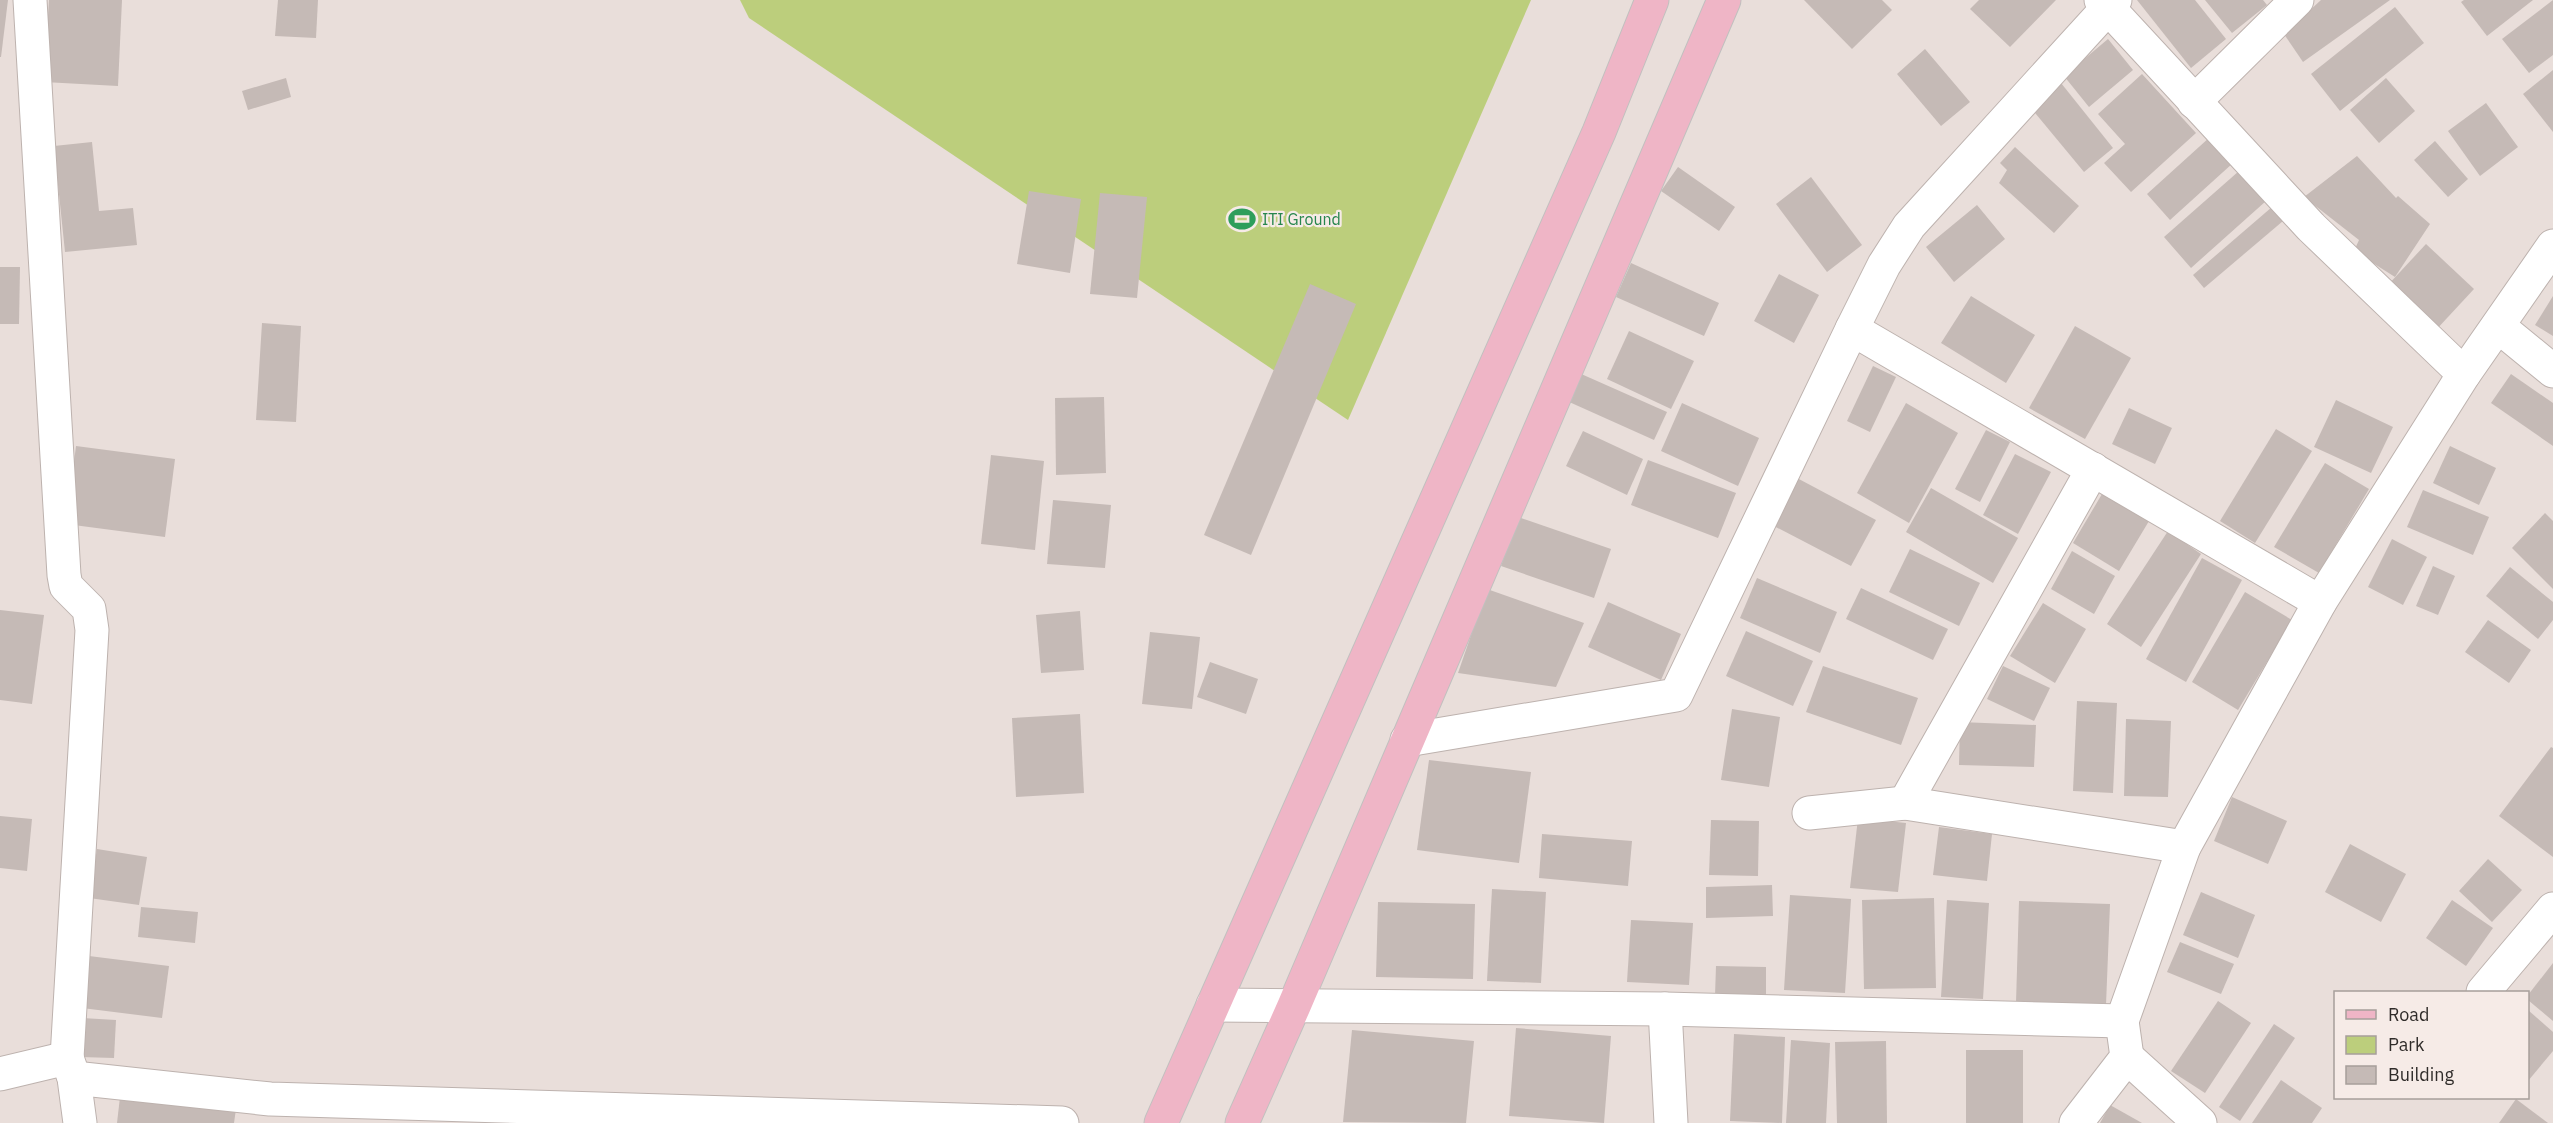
<svg xmlns="http://www.w3.org/2000/svg" width="2553" height="1123" font-family="'IBM Plex Sans',sans-serif">
	<style>
		.green { fill: #bcce7c }
		.building { fill: #c5bab6 }
		.lines { fill: none; stroke-linecap: round; stroke-linejoin: round }
		.street-casing { stroke: #bdb2ae; stroke-width: 35 }
		.primary-casing { stroke: #c1c0bf; stroke-width: 35 }
		.street { stroke: #fff; stroke-width: 33 }
		.primary { stroke: #efb5c6; stroke-width: 33 }
		.labels { text-anchor: middle; dominant-baseline: central; stroke-width: 4.5; stroke-linejoin: round; paint-order: stroke }
		.leisure-label { font-size: 16px; fill: #27864d; stroke: #f6ebe7; text-anchor: start }
	</style>
	<rect width="100%" height="100%" fill="#e9deda"/>
	<!-- green -->
	<path class="green" d="M 740,0 L 1531,0 L 1348,420 L 749,18 Z"/>
	<!-- building -->
	<g class="building">
		<path d="M 0,0 L 8,0 L 1,57 L 0,57 Z"/>
		<path d="M 49,0 L 122,0 L 118,86 L 44,82 Z"/>
		<path d="M 278,0 L 318,0 L 316,38 L 275,36 Z"/>
		<path d="M 1804,0 L 1882,0 L 1892,10 L 1852,49 Z"/>
		<path d="M 1979,0 L 2056,0 L 2010,47 L 1970,9 Z"/>
		<path d="M 2137,0 L 2195,0 L 2226,39 L 2191,68 Z"/>
		<path d="M 2205,0 L 2263,0 L 2267,5 L 2232,33 Z"/>
		<path d="M 2321,0 L 2390,0 L 2303,62 L 2284,34 Z"/>
		<path d="M 2464,0 L 2533,0 L 2487,36 L 2461,2 Z"/>
		<path d="M 2553,0 L 2553,55 L 2529,73 L 2502,39 Z"/>
		<path d="M 2395,7 L 2424,43 L 2340,111 L 2311,74 Z"/>
		<path d="M 2108,39 L 2133,70 L 2089,107 L 2064,76 Z"/>
		<path d="M 1925,49 L 1970,102 L 1941,126 L 1897,74 Z"/>
		<path d="M 2553,70 L 2553,132 L 2523,94 Z"/>
		<path d="M 2142,74 L 2196,133 L 2131,192 L 2104,163 L 2125,144 L 2098,114 Z"/>
		<path d="M 286,78 L 291,97 L 248,110 L 242,91 Z"/>
		<path d="M 2386,78 L 2415,111 L 2379,143 L 2350,110 Z"/>
		<path d="M 2061,83 L 2113,148 L 2084,172 L 2031,108 Z"/>
		<path d="M 2486,103 L 2518,147 L 2480,176 L 2448,131 Z"/>
		<path d="M 2210,137 L 2233,163 L 2170,220 L 2147,194 Z"/>
		<path d="M 2435,141 L 2468,179 L 2448,197 L 2414,160 Z"/>
		<path d="M 92,142 L 99,211 L 133,208 L 137,245 L 65,252 L 54,146 Z"/>
		<path d="M 2015,147 L 2079,206 L 2054,233 L 1999,183 L 2007,170 L 2000,163 Z"/>
		<path d="M 2357,156 L 2396,198 L 2398,196 L 2430,224 L 2395,277 L 2354,251 L 2359,240 L 2304,197 Z"/>
		<path d="M 1678,167 L 1735,207 L 1719,231 L 1661,191 Z"/>
		<path d="M 2239,171 L 2266,201 L 2191,268 L 2164,237 Z"/>
		<path d="M 1811,177 L 1862,245 L 1827,272 L 1776,204 Z"/>
		<path d="M 1029,191 L 1081,199 L 1070,273 L 1017,264 Z"/>
		<path d="M 1100,193 L 1147,197 L 1137,298 L 1090,294 Z"/>
		<path d="M 1977,205 L 2005,239 L 1954,282 L 1926,247 Z"/>
		<path d="M 2272,207 L 2283,221 L 2204,288 L 2193,275 Z"/>
		<path d="M 2426,244 L 2474,289 L 2435,331 L 2387,286 Z"/>
		<path d="M 1631,263 L 1719,303 L 1704,336 L 1616,297 Z"/>
		<path d="M 0,267 L 20,267 L 19,324 L 0,324 Z"/>
		<path d="M 1779,274 L 1819,295 L 1794,343 L 1754,321 Z"/>
		<path d="M 1310,284 L 1356,304 L 1251,555 L 1204,535 Z"/>
		<path d="M 1971,296 L 2035,335 L 2006,383 L 1941,343 Z"/>
		<path d="M 2553,296 L 2553,336 L 2535,325 Z"/>
		<path d="M 262,323 L 301,326 L 296,422 L 256,420 Z"/>
		<path d="M 2075,326 L 2131,358 L 2085,439 L 2029,408 Z"/>
		<path d="M 1629,331 L 1694,361 L 1671,409 L 1607,379 Z"/>
		<path d="M 1873,366 L 1896,377 L 1870,432 L 1847,421 Z"/>
		<path d="M 1579,373 L 1667,412 L 1654,440 L 1567,401 Z"/>
		<path d="M 2511,374 L 2553,403 L 2553,446 L 2491,403 Z"/>
		<path d="M 1104,397 L 1106,473 L 1056,475 L 1055,398 Z"/>
		<path d="M 2336,400 L 2393,427 L 2371,473 L 2314,447 Z"/>
		<path d="M 1682,403 L 1759,438 L 1738,486 L 1661,451 Z"/>
		<path d="M 1906,403 L 1958,433 L 1909,523 L 1857,493 Z"/>
		<path d="M 2129,408 L 2172,428 L 2155,464 L 2112,444 Z"/>
		<path d="M 2276,429 L 2312,451 L 2255,543 L 2220,521 Z"/>
		<path d="M 1986,430 L 2010,442 L 1980,502 L 1955,489 Z"/>
		<path d="M 1583,431 L 1643,459 L 1627,495 L 1566,466 Z"/>
		<path d="M 76,446 L 175,459 L 165,537 L 66,524 Z"/>
		<path d="M 2450,446 L 2496,468 L 2479,505 L 2433,483 Z"/>
		<path d="M 2015,454 L 2051,472 L 2018,534 L 1983,515 Z"/>
		<path d="M 991,455 L 1044,461 L 1035,550 L 981,544 Z"/>
		<path d="M 1648,460 L 1736,493 L 1718,538 L 1631,505 Z"/>
		<path d="M 2325,463 L 2369,489 L 2319,573 L 2274,547 Z"/>
		<path d="M 1797,478 L 1876,520 L 1851,566 L 1772,525 Z"/>
		<path d="M 1931,488 L 2018,538 L 1993,583 L 1906,532 Z"/>
		<path d="M 2423,490 L 2489,517 L 2473,555 L 2407,527 Z"/>
		<path d="M 2102,494 L 2149,521 L 2119,571 L 2073,543 Z"/>
		<path d="M 1053,500 L 1111,505 L 1105,568 L 1047,564 Z"/>
		<path d="M 2545,513 L 2553,521 L 2553,589 L 2512,548 Z"/>
		<path d="M 1518,517 L 1611,549 L 1594,598 L 1501,566 Z"/>
		<path d="M 2168,531 L 2201,554 L 2141,647 L 2107,624 Z"/>
		<path d="M 2392,539 L 2427,557 L 2403,605 L 2368,587 Z"/>
		<path d="M 1910,549 L 1980,583 L 1959,626 L 1889,592 Z"/>
		<path d="M 2072,551 L 2115,576 L 2094,614 L 2051,589 Z"/>
		<path d="M 2202,558 L 2242,580 L 2186,682 L 2146,659 Z"/>
		<path d="M 2433,566 L 2455,576 L 2438,615 L 2416,606 Z"/>
		<path d="M 2510,567 L 2553,602 L 2553,620 L 2538,639 L 2486,596 Z"/>
		<path d="M 1757,578 L 1837,612 L 1820,653 L 1740,618 Z"/>
		<path d="M 1861,588 L 1948,629 L 1933,660 L 1846,619 Z"/>
		<path d="M 1487,589 L 1584,623 L 1556,687 L 1458,673 Z"/>
		<path d="M 2245,592 L 2292,620 L 2238,710 L 2192,682 Z"/>
		<path d="M 1608,602 L 1681,634 L 1661,680 L 1588,647 Z"/>
		<path d="M 2043,603 L 2086,629 L 2055,683 L 2010,656 Z"/>
		<path d="M 0,610 L 44,615 L 32,704 L 0,700 Z"/>
		<path d="M 1080,611 L 1084,670 L 1041,673 L 1036,615 Z"/>
		<path d="M 2488,620 L 2531,650 L 2509,683 L 2465,652 Z"/>
		<path d="M 1746,631 L 1813,661 L 1793,706 L 1726,676 Z"/>
		<path d="M 1150,632 L 1200,637 L 1192,709 L 1142,704 Z"/>
		<path d="M 1210,662 L 1258,679 L 1246,714 L 1197,697 Z"/>
		<path d="M 1823,666 L 1918,698 L 1901,745 L 1806,712 Z"/>
		<path d="M 2003,666 L 2050,688 L 2034,721 L 1987,699 Z"/>
		<path d="M 2077,701 L 2117,703 L 2113,793 L 2073,791 Z"/>
		<path d="M 1732,709 L 1780,717 L 1769,787 L 1721,780 Z"/>
		<path d="M 1080,714 L 1084,793 L 1016,797 L 1012,718 Z"/>
		<path d="M 2126,719 L 2171,721 L 2168,797 L 2124,796 Z"/>
		<path d="M 1960,722 L 2036,725 L 2034,767 L 1959,765 Z"/>
		<path d="M 2551,747 L 2553,748 L 2553,857 L 2499,816 Z"/>
		<path d="M 1429,760 L 1531,772 L 1519,863 L 1417,850 Z"/>
		<path d="M 2232,797 L 2287,821 L 2268,864 L 2214,841 Z"/>
		<path d="M 0,816 L 32,819 L 27,871 L 0,868 Z"/>
		<path d="M 1858,818 L 1906,823 L 1898,892 L 1850,888 Z"/>
		<path d="M 1711,820 L 1759,821 L 1758,876 L 1709,875 Z"/>
		<path d="M 1939,827 L 1992,834 L 1987,881 L 1933,875 Z"/>
		<path d="M 1542,834 L 1632,841 L 1628,886 L 1539,878 Z"/>
		<path d="M 2350,844 L 2406,874 L 2381,922 L 2325,892 Z"/>
		<path d="M 97,849 L 147,857 L 139,905 L 89,898 Z"/>
		<path d="M 2488,859 L 2522,890 L 2492,922 L 2459,891 Z"/>
		<path d="M 1772,885 L 1773,916 L 1706,918 L 1706,887 Z"/>
		<path d="M 1492,889 L 1546,892 L 1541,983 L 1487,981 Z"/>
		<path d="M 2201,892 L 2255,915 L 2238,958 L 2183,935 Z"/>
		<path d="M 1790,895 L 1851,899 L 1845,993 L 1784,990 Z"/>
		<path d="M 1934,898 L 1936,988 L 1864,989 L 1862,900 Z"/>
		<path d="M 1947,900 L 1989,903 L 1983,999 L 1941,997 Z"/>
		<path d="M 2452,900 L 2493,928 L 2466,966 L 2426,938 Z"/>
		<path d="M 2019,901 L 2110,904 L 2106,1005 L 2016,1003 Z"/>
		<path d="M 1378,902 L 1475,904 L 1473,979 L 1376,977 Z"/>
		<path d="M 141,907 L 198,912 L 195,943 L 138,937 Z"/>
		<path d="M 1631,920 L 1693,923 L 1689,985 L 1627,982 Z"/>
		<path d="M 2180,942 L 2234,964 L 2221,994 L 2167,972 Z"/>
		<path d="M 81,955 L 169,966 L 162,1018 L 74,1007 Z"/>
		<path d="M 2553,963 L 2553,1021 L 2528,1000 L 2528,995 Z"/>
		<path d="M 1716,966 L 1766,967 L 1766,997 L 1715,996 Z"/>
		<path d="M 2218,1001 L 2251,1023 L 2205,1093 L 2171,1071 Z"/>
		<path d="M 2528,1010 L 2553,1032 L 2553,1051 L 2528,1081 Z"/>
		<path d="M 82,1018 L 116,1020 L 114,1058 L 80,1057 Z"/>
		<path d="M 2274,1024 L 2295,1038 L 2240,1121 L 2219,1107 Z"/>
		<path d="M 1516,1028 L 1611,1036 L 1604,1123 L 1509,1116 Z"/>
		<path d="M 1352,1030 L 1474,1041 L 1466,1123 L 1343,1122 Z"/>
		<path d="M 1734,1034 L 1785,1037 L 1782,1123 L 1730,1121 Z"/>
		<path d="M 1791,1040 L 1830,1043 L 1826,1123 L 1786,1123 Z"/>
		<path d="M 1886,1041 L 1887,1123 L 1837,1123 L 1835,1042 Z"/>
		<rect x="1966" y="1050" width="57" height="73"/>
		<path d="M 2281,1080 L 2322,1108 L 2312,1123 L 2252,1123 Z"/>
		<path d="M 120,1097 L 236,1109 L 234,1123 L 117,1123 Z"/>
		<path d="M 2516,1099 L 2548,1123 L 2499,1123 Z"/>
		<path d="M 2110,1105 L 2142,1123 L 2100,1123 Z"/>
	</g>
	<g class="lines">
		<defs>
			<g id="street">
				<path d="M 30,0 L 64,575 L 66,586 L 89,609 L 92,630 L 67,1058"/>
				<path d="M 2101,0 L 2311,227 L 2464,374"/>
				<path d="M 2194,102 L 2297,0"/>
				<path d="M 2498,326 L 2553,371"/>
				<path d="M 1852,329 L 1884,265 L 1909,226 L 2115,0"/>
				<path d="M 1407,740 L 1676,695 L 1852,329 L 2320,602"/>
				<path d="M 1905,803 L 2093,469"/>
				<path d="M 1809,813 L 1905,803 L 2184,847"/>
				<path d="M 2483,992 L 2553,909"/>
				<path d="M 1213,1005 L 1665,1009 L 2122,1021 L 2184,847 L 2320,602 L 2464,374 L 2553,246"/>
				<path d="M 1665,1009 L 1671,1123"/>
				<path d="M 2127,1057 L 2200,1123"/>
				<path d="M 0,1074 L 67,1058 L 74,1078 L 80,1123"/>
				<path d="M 74,1078 L 270,1099 L 1062,1123"/>
				<path d="M 2076,1123 L 2127,1057 L 2122,1021"/>
			</g>
			<g id="primary">
				<path d="M 1161,1123 L 1599,132 L 1652,0"/>
				<path d="M 1242,1123 L 1294,1006 L 1724,0"/>
			</g>
		</defs>
		<!-- street casing -->
		<use href="#street" class="street-casing"/>
		<!-- primary casing -->
		<use href="#primary" class="primary-casing"/>
		<!-- street -->
		<use href="#street" class="street"/>
		<!-- primary -->
		<use href="#primary" class="primary"/>
	</g>
	<!-- icons -->
	<defs>
		<symbol id="stadium-bare" viewBox="-9 -9 18 18"><path d="M0-5a6.5 5 0 1 0 0 10a6.5 5 0 1 0 0-10ZM-3.5-1.8h7v3.6h-7Z" fill="#2e9e5b" stroke="#f6ebe7" stroke-width="2.5" paint-order="stroke"/></symbol>
	</defs>
	<g fill-rule="evenodd">
		<use href="#stadium-bare" x="1223" y="200" width="38" height="38"/>
	</g>
	<g class="labels">
		<!-- leisure labels -->
		<g class="leisure-label">
			<text x="1262" y="219">ITI Ground</text>
		</g>
	</g>
	<!-- legend -->
	<rect x="2334" y="991" width="195" height="108" fill="#f6ebe7" stroke="#a79f9b" stroke-width="1.5"/>
	<rect x="2346" y="1010" width="30" height="9" fill="#efb5c6" stroke="#a79f9b" stroke-width="1.5"/>
	<text x="2388" y="1021" font-size="18" fill="#302c2a">Road</text>
	<rect x="2346" y="1036" width="30" height="18" fill="#bcce7c" stroke="#a79f9b" stroke-width="1.5"/>
	<text x="2388" y="1051" font-size="18" fill="#302c2a">Park</text>
	<rect x="2346" y="1066" width="30" height="18" fill="#c5bab6" stroke="#a79f9b" stroke-width="1.5"/>
	<text x="2388" y="1081" font-size="18" fill="#302c2a">Building</text>
</svg>
